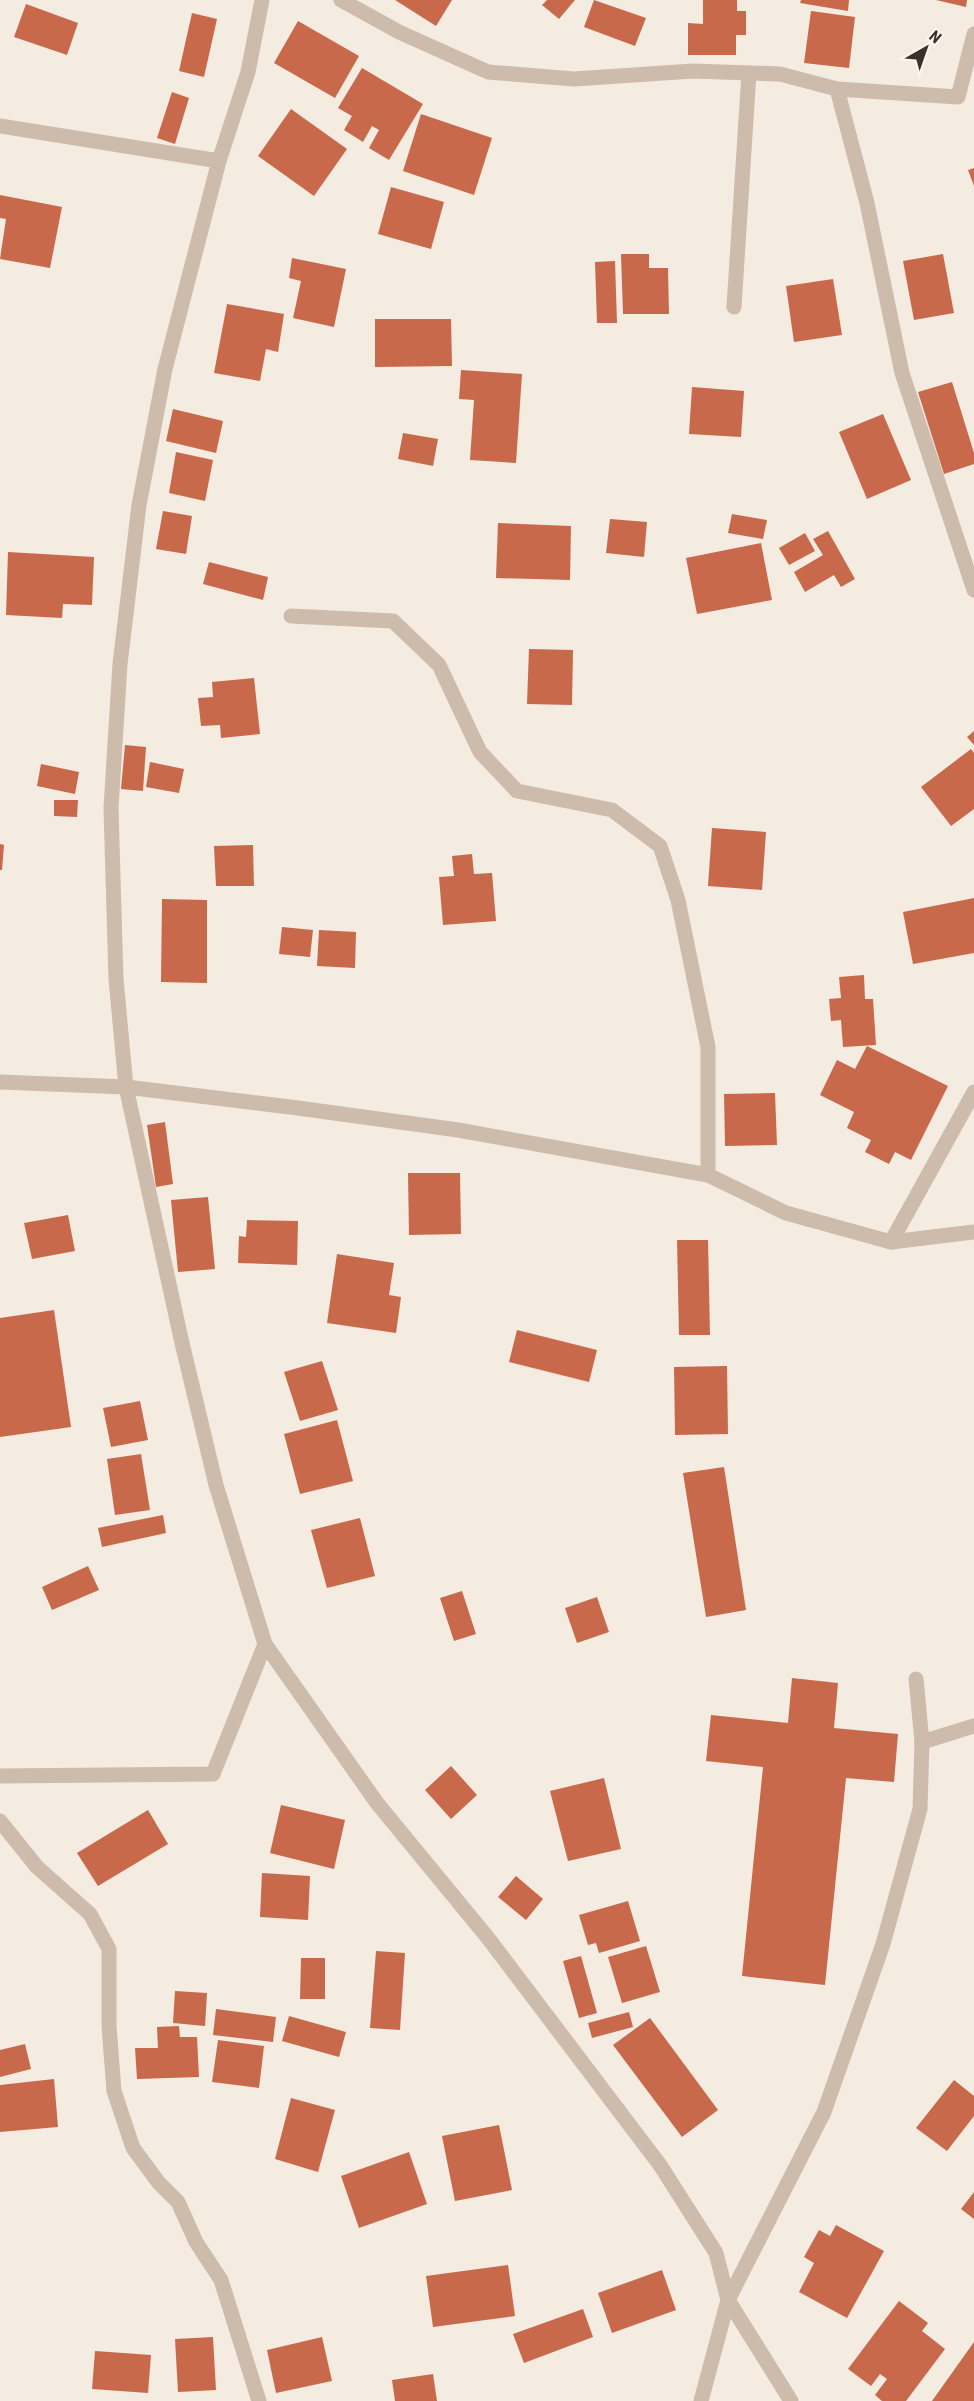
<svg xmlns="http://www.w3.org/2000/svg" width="974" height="2401" font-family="'Roboto Condensed',sans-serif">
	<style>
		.building { fill: #c8694b }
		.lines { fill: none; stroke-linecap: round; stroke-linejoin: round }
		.street { stroke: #cdbbac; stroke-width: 15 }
	</style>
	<rect width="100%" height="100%" fill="#f4ebe1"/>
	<!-- building -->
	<g class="building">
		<path d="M 395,0 L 452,0 L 436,26 Z"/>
		<path d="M 547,0 L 575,0 L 559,19 L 542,5 Z"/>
		<path d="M 594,0 L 646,18 L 635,46 L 584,27 Z"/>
		<path d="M 703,0 L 737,0 L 737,11 L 746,11 L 746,35 L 736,35 L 736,55 L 688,55 L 688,23 L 703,24 Z"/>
		<path d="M 801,0 L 849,0 L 848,11 L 800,3 Z"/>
		<path d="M 936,0 L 967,0 L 966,7 Z"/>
		<path d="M 26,4 L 78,23 L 67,55 L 14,37 Z"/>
		<path d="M 811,11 L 855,17 L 849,68 L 804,63 Z"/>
		<path d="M 192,13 L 217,19 L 204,77 L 179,71 Z"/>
		<path d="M 298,21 L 359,56 L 335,98 L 274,63 Z"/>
		<path d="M 362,68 L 423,104 L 389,160 L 369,148 L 379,130 L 372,126 L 363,142 L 344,130 L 352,116 L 338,108 Z"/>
		<path d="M 172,92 L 189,98 L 175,144 L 157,138 Z"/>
		<path d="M 291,109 L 347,149 L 314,196 L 258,156 Z"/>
		<path d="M 421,114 L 492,138 L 474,195 L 403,171 Z"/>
		<path d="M 974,168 L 974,186 L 968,170 Z"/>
		<path d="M 391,187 L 444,202 L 431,249 L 378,234 Z"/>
		<path d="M 0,195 L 62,207 L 50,268 L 0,259 L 6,219 L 0,218 Z"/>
		<path d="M 621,254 L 649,254 L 649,268 L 668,268 L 669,314 L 623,314 Z"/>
		<path d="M 943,254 L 954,313 L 914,320 L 903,261 Z"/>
		<path d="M 292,258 L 346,269 L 334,327 L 293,318 L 301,281 L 289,278 Z"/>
		<path d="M 615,261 L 617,323 L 597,323 L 595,262 Z"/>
		<path d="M 833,279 L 842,335 L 794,342 L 786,286 Z"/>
		<path d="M 227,304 L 284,314 L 278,352 L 266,349 L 260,381 L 214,373 Z"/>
		<path d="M 375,319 L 451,319 L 452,366 L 375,367 Z"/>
		<path d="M 461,370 L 522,374 L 516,463 L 470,460 L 474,400 L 459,399 Z"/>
		<path d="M 952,382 L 974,453 L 974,464 L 944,474 L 918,392 Z"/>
		<path d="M 692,387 L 744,391 L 741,437 L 689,434 Z"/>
		<path d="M 173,409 L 223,421 L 216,453 L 166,441 Z"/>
		<path d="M 883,414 L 911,480 L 867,499 L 839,432 Z"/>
		<path d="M 403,433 L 438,439 L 433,466 L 398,459 Z"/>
		<path d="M 176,452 L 213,460 L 205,501 L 169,493 Z"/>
		<path d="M 163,511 L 192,516 L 186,554 L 156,549 Z"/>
		<path d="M 732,514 L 767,520 L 763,539 L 728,533 Z"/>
		<path d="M 610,519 L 647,522 L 644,557 L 606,553 Z"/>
		<path d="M 498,523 L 571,526 L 570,580 L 496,578 Z"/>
		<path d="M 828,531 L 855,579 L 841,587 L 834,575 L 805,592 L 794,572 L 823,555 L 813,539 Z"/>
		<path d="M 805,533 L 815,551 L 789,565 L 779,548 Z"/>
		<path d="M 761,543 L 772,600 L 697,614 L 686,558 Z"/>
		<path d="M 8,552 L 94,557 L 92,605 L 63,604 L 62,618 L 6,615 Z"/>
		<path d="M 209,562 L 268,577 L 263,600 L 203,584 Z"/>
		<path d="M 529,649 L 573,650 L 572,705 L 527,704 Z"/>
		<path d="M 254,678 L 260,734 L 221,738 L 220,725 L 201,726 L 198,698 L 213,697 L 212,682 Z"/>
		<path d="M 974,731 L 974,745 L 967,737 Z"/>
		<path d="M 125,745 L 146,747 L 143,791 L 121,789 Z"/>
		<path d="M 971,749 L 974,753 L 974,809 L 951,826 L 921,787 Z"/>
		<path d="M 150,762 L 184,769 L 179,793 L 146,787 Z"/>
		<path d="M 41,764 L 79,772 L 75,794 L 37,786 Z"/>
		<path d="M 54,800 L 78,800 L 77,817 L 54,816 Z"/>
		<path d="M 712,828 L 766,832 L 762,890 L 708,886 Z"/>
		<path d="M 0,844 L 4,845 L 2,870 L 0,870 Z"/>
		<path d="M 253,845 L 254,886 L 216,886 L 214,846 Z"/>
		<path d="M 472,854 L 474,874 L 492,873 L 496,921 L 443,925 L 439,877 L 454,876 L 452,856 Z"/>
		<path d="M 974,898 L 974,953 L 913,964 L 903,912 Z"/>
		<path d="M 162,899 L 207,900 L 207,983 L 161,982 Z"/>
		<path d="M 282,927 L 313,930 L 310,957 L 279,954 Z"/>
		<path d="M 319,930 L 356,932 L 355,968 L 317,966 Z"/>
		<path d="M 864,975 L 865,999 L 873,999 L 876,1045 L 843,1047 L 841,1020 L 831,1021 L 829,999 L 841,998 L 839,977 Z"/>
		<path d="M 867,1046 L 948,1086 L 911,1160 L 895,1152 L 889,1164 L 865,1152 L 871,1140 L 847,1128 L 854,1112 L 820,1095 L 837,1060 L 855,1069 Z"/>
		<path d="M 775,1093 L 777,1145 L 725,1146 L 724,1094 Z"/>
		<path d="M 165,1122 L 173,1184 L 156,1187 L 147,1125 Z"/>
		<path d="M 408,1173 L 460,1173 L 461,1234 L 409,1235 Z"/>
		<path d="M 208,1197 L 215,1269 L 178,1272 L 171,1200 Z"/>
		<path d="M 68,1215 L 75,1251 L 32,1259 L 24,1223 Z"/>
		<path d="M 247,1220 L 298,1221 L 297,1265 L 238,1263 L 239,1236 L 246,1237 Z"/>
		<path d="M 677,1240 L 708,1240 L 710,1335 L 679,1335 Z"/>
		<path d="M 337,1254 L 394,1263 L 389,1295 L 401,1297 L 396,1333 L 327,1323 Z"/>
		<path d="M 54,1310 L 71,1427 L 0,1437 L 0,1318 Z"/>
		<path d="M 517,1330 L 597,1350 L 589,1382 L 509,1362 Z"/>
		<path d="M 322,1361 L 338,1410 L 300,1421 L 284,1372 Z"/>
		<path d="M 727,1366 L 728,1434 L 675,1435 L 674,1367 Z"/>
		<path d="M 140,1401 L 148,1440 L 111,1447 L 103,1408 Z"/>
		<path d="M 337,1420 L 353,1481 L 300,1494 L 284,1434 Z"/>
		<path d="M 141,1454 L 150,1510 L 115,1515 L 107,1459 Z"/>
		<path d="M 724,1467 L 746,1610 L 706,1617 L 683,1473 Z"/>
		<path d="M 163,1515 L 166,1533 L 102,1547 L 98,1528 Z"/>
		<path d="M 360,1518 L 375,1576 L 327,1588 L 311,1530 Z"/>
		<path d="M 88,1566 L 99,1590 L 52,1610 L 42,1587 Z"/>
		<path d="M 462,1591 L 476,1634 L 454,1641 L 440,1598 Z"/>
		<path d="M 597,1597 L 609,1632 L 577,1643 L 565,1608 Z"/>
		<path d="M 792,1678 L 838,1683 L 834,1728 L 898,1734 L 894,1782 L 846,1778 L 825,1985 L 742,1976 L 763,1767 L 706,1761 L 711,1715 L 788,1723 Z"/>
		<path d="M 451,1766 L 477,1795 L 451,1819 L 425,1790 Z"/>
		<path d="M 604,1778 L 621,1849 L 568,1861 L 550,1791 Z"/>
		<path d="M 281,1805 L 345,1820 L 334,1869 L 270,1853 Z"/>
		<path d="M 148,1810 L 168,1844 L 98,1886 L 77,1853 Z"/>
		<path d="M 262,1873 L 310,1876 L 308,1920 L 260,1917 Z"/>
		<path d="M 516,1876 L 543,1899 L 526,1920 L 498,1897 Z"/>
		<path d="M 628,1901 L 640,1941 L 599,1953 L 596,1943 L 588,1945 L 579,1915 Z"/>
		<path d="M 646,1946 L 660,1992 L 622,2003 L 608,1957 Z"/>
		<path d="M 376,1951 L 405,1953 L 400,2030 L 370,2028 Z"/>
		<path d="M 581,1956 L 597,2013 L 579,2018 L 563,1961 Z"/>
		<path d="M 301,1958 L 325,1958 L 325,1999 L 300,1999 Z"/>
		<path d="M 175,1991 L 207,1993 L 205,2026 L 173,2023 Z"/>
		<path d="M 216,2009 L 276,2017 L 273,2042 L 213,2035 Z"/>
		<path d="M 629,2012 L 633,2027 L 592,2038 L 588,2023 Z"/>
		<path d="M 289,2016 L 346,2032 L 339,2057 L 282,2041 Z"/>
		<path d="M 650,2018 L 718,2110 L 682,2137 L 613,2045 Z"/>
		<path d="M 179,2026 L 180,2037 L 197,2037 L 199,2077 L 137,2079 L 135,2048 L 158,2048 L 157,2027 Z"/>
		<path d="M 218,2040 L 264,2046 L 259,2088 L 212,2082 Z"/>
		<path d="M 25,2044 L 31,2069 L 0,2077 L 0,2050 Z"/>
		<path d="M 54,2079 L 58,2127 L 0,2132 L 0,2085 Z"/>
		<path d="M 954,2080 L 974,2096 L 974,2116 L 947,2151 L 916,2128 Z"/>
		<path d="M 291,2098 L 335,2110 L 318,2172 L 275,2159 Z"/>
		<path d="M 499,2125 L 512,2190 L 455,2201 L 442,2136 Z"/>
		<path d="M 409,2152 L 427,2204 L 359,2228 L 341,2176 Z"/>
		<path d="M 974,2192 L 974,2219 L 961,2209 Z"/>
		<path d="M 836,2225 L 884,2251 L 847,2318 L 799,2292 L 814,2263 L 804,2257 L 819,2230 L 830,2236 Z"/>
		<path d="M 508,2265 L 515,2316 L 433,2327 L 426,2276 Z"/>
		<path d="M 662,2270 L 676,2310 L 612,2333 L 598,2293 Z"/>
		<path d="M 899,2301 L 928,2323 L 922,2331 L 945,2349 L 906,2401 L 882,2401 L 875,2395 L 887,2379 L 880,2374 L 871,2386 L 848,2369 Z"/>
		<path d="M 583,2309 L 593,2337 L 524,2363 L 513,2334 Z"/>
		<path d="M 213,2337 L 216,2390 L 178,2392 L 175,2339 Z"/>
		<path d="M 322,2337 L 332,2381 L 276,2393 L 267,2350 Z"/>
		<path d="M 974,2342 L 974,2401 L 932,2401 Z"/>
		<path d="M 95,2351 L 151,2355 L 148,2393 L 92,2389 Z"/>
		<path d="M 433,2374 L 437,2401 L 395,2401 L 392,2380 Z"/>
	</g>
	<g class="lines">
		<!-- street -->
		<g class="street">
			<path d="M 262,0 L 248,72 L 219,161 L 165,369 L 139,505 L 120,664 L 111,808 L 116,979 L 126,1087 L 182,1343 L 216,1485 L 265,1644 L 377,1803 L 488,1938 L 660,2165 L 716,2253 L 728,2300 L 791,2401"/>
			<path d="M 341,0 L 399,32 L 488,72 L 574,79 L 693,71 L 780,74 L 837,89 L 958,97 L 974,34"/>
			<path d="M 837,89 L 867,203 L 902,373 L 974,590"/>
			<path d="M 0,126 L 219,161"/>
			<path d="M 734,307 L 749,73"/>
			<path d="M 291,616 L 393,621 L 439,665 L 480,752 L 517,791 L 612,810 L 660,846 L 678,900 L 708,1047 L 708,1175"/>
			<path d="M 0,1082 L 126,1087 L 298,1108 L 458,1130 L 708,1175 L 786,1213 L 891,1242 L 974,1232"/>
			<path d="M 891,1242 L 974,1092"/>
			<path d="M 922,1742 L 974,1726"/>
			<path d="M 0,1776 L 213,1774 L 265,1644"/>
			<path d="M 0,1821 L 37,1867 L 90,1914 L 109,1949 L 109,2026 L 114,2091 L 133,2148 L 159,2183 L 178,2202 L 196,2242 L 221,2280 L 259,2401"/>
			<path d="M 701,2401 L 728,2300 L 824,2112 L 883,1944 L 920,1809 L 922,1742 L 916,1679"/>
		</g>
	</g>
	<!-- north arrow -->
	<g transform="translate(926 48) rotate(40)" stroke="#fbf5ee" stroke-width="4.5" paint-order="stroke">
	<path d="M0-4.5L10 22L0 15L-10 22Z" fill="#3b302b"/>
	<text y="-9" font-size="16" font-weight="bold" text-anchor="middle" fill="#3b302b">N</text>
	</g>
</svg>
